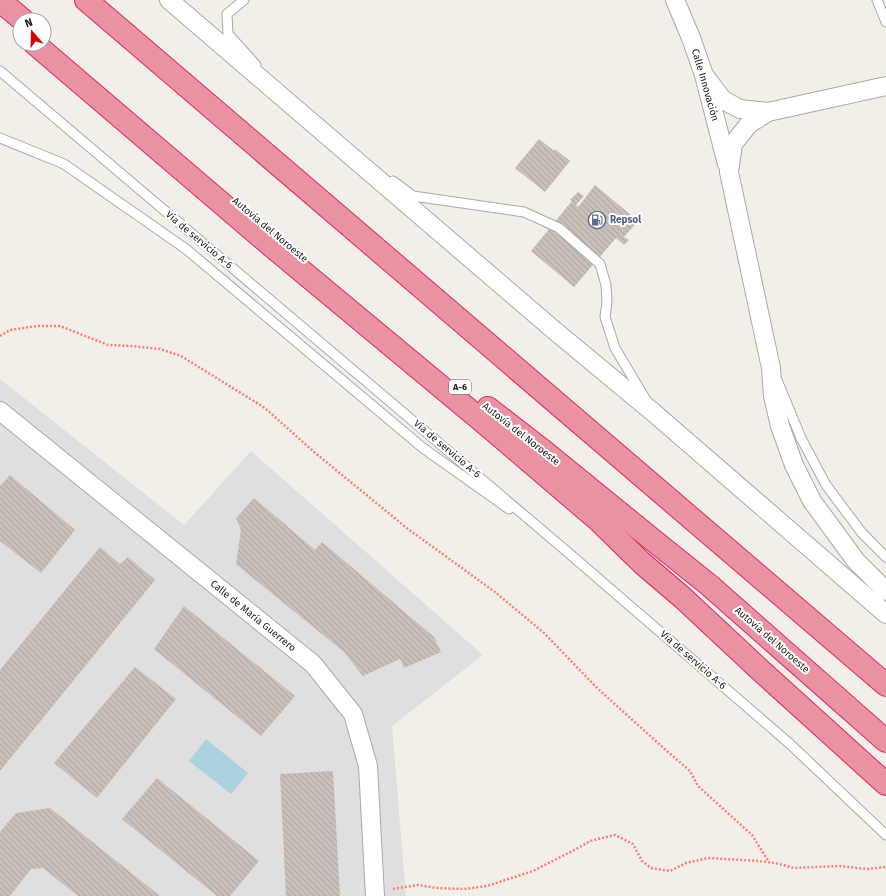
<svg xmlns="http://www.w3.org/2000/svg" width="886" height="896" font-family="'Fira Sans',sans-serif">
	<style>
		.residential { fill: #e0dfdf }
		.water { fill: #aad3df }
		.building { fill: url(#building-back-hatch) }
		.lines { fill: none; stroke-linecap: round; stroke-linejoin: round }
		.lane-casing { stroke: #a9a9a9; stroke-width: 11 }
		.street-casing { stroke: #a9a9a9; stroke-width: 20 }
		.highway-casing { stroke: #dc2a67; stroke-width: 24 }
		.path { stroke: #fa8072; stroke-width: 2.5; stroke-dasharray: 2 2; stroke-linecap: butt }
		.lane { stroke: #fff; stroke-width: 9 }
		.street { stroke: #fff; stroke-width: 18 }
		.highway { stroke: #e892a2; stroke-width: 22 }
		.labels { text-anchor: middle; dominant-baseline: central; stroke-width: 4; stroke-linejoin: round; paint-order: stroke }
		.shield { fill: #fff; stroke: #646464; stroke-width: 1 }
		.shield-label { font-size: 9px; font-weight: bold; fill: #222 }
		.street-label { font-size: 10px; fill: #222; stroke: #fff }
		.service-label { font-size: 10px; font-weight: bold; fill: #4e5e75; stroke: #fff; text-anchor: start }
	</style>
	<defs>
		<pattern id="building-back-hatch" width="6" height="6" patternUnits="userSpaceOnUse"><rect width="6" height="6" fill="#c7bfb8"/><path d="M-1 5l2 2M0 0l6 6M5-1l2 2" fill="none" stroke="#aba49e"/></pattern>
	</defs>
	<rect width="100%" height="100%" fill="#f2efe9"/>
	<!-- residential -->
	<path class="residential" d="M 0,379 L 184,525 L 251,451 L 483,655 L 392,726 L 406,896 L 0,896 Z"/>
	<!-- water -->
	<path class="water" d="M 206,739 L 248,773 L 231,794 L 189,761 Z"/>
	<!-- building -->
	<g class="building">
		<path d="M 539,139 L 554,151 L 555,149 L 570,161 L 545,192 L 515,168 Z"/>
		<path d="M 595,185 L 638,221 L 624,237 L 629,240 L 624,245 L 616,238 L 574,287 L 531,251 L 572,201 L 570,200 L 578,192 L 584,196 L 576,205 L 578,207 Z"/>
		<path d="M 10,475 L 75,530 L 41,573 L 0,541 L 0,486 Z"/>
		<path d="M 254,498 L 315,550 L 322,542 L 434,637 L 441,652 L 404,668 L 400,659 L 363,676 L 344,652 L 236,564 L 241,530 L 236,518 Z"/>
		<path d="M 100,547 L 120,564 L 128,557 L 155,580 L 0,771 L 0,670 Z"/>
		<path d="M 184,606 L 295,696 L 261,736 L 154,649 Z"/>
		<path d="M 135,667 L 176,699 L 97,798 L 54,763 Z"/>
		<path d="M 333,771 L 340,896 L 286,896 L 280,774 Z"/>
		<path d="M 157,778 L 259,861 L 230,896 L 217,896 L 122,819 Z"/>
		<path d="M 50,808 L 160,896 L 78,896 L 43,868 L 31,869 L 10,896 L 0,896 L 0,832 L 16,813 Z"/>
	</g>
	<g class="lines">
		<defs>
			<g id="lane">
				<path d="M 244,0 L 227,14 L 228,34 L 256,65"/>
				<path d="M 877,0 L 886,22"/>
				<path d="M 0,71 L 564,549 L 790,744 L 886,835"/>
				<path d="M 0,138 L 64,164 L 186,249 L 423,448 L 509,509"/>
				<path d="M 393,181 L 413,196 L 524,212 L 559,228 L 600,264 L 606,285 L 607,302 L 605,317 L 615,348 L 646,400"/>
				<path d="M 777,380 L 801,438 L 826,485 L 862,533 L 886,557"/>
			</g>
			<g id="street">
				<path d="M 169,0 L 555,331 L 654,413 L 886,614"/>
				<path d="M 675,0 L 691,38 L 704,75 L 727,164"/>
				<path d="M 704,75 L 723,100 L 740,109 L 768,112 L 886,86"/>
				<path d="M 768,112 L 749,124 L 733,144 L 729,172 L 771,368 L 773,396 L 780,426 L 794,465 L 812,501 L 856,561 L 886,591"/>
				<path d="M 0,411 L 313,664 L 353,714 L 368,766 L 375,896"/>
			</g>
			<g id="highway">
				<path d="M 86,0 L 886,685"/>
				<path d="M 0,1 L 23,20"/>
				<path d="M 35,44 L 268,243 L 481,420 L 598,520 L 642,563 L 683,598 L 759,669 L 886,784"/>
				<path d="M 488,408 L 546,453 L 643,532 L 709,585 L 886,741"/>
			</g>
		</defs>
		<!-- lane casing -->
		<use href="#lane" class="lane-casing"/>
		<!-- street casing -->
		<use href="#street" class="street-casing"/>
		<!-- highway casing -->
		<use href="#highway" class="highway-casing"/>
		<!-- path -->
		<g class="path">
			<path d="M 0,336 L 10,330 L 37,326 L 60,326 L 108,345 L 131,346 L 160,349 L 181,356 L 265,408 L 314,452 L 408,529 L 495,592 L 544,633 L 598,689 L 668,752 L 690,771 L 698,786 L 752,835 L 769,862"/>
			<path d="M 393,889 L 418,885 L 436,888 L 464,889 L 487,886 L 533,871 L 580,847 L 590,841 L 615,835 L 633,844 L 642,861 L 651,868 L 670,871 L 686,863 L 708,858 L 759,861 L 775,863 L 794,868 L 839,866 L 867,869 L 886,867"/>
		</g>
		<!-- lane -->
		<use href="#lane" class="lane"/>
		<!-- street -->
		<use href="#street" class="street"/>
		<!-- highway -->
		<use href="#highway" class="highway"/>
	</g>
	<!-- icons -->
	<defs>
		<symbol id="fuel-ring" viewBox="-11 -11 22 22"><circle r="9.5" fill="#fff" stroke="#5c6f8a" stroke-width="1.5"/><path d="M-5.5-6h7V0h2V4h1.3V-2.5L3-4.5l.8-.8L6-3V5H2.5V1h-1V6h-7ZM-4.2-4.7v3.2H.2V-4.7Z" fill="#5c6f8a"/></symbol>
	</defs>
	<g fill-rule="evenodd">
		<use href="#fuel-ring" x="587" y="210" width="20" height="20"/>
	</g>
	<g class="labels">
		<!-- shield labels -->
		<rect class="shield" x="449" y="380" width="22" height="14" rx="3"/>
		<g class="shield-label">
			<text x="460" y="387">A-6</text>
		</g>
		<!-- street labels -->
		<g class="street-label">
			<text transform="translate(705 85) rotate(74)">Calle Innovación</text>
			<text transform="translate(270 230) rotate(40)">Autovía del Noroeste</text>
			<text transform="translate(199 240) rotate(40)">Vía de servicio A-6</text>
			<text transform="translate(521 434) rotate(38)">Autovía del Noroeste</text>
			<text transform="translate(447 449) rotate(40)">Vía de servicio A-6</text>
			<text transform="translate(253 616) rotate(39)">Calle de María Guerrero</text>
			<text transform="translate(772 640) rotate(41)">Autovía del Noroeste</text>
			<text transform="translate(693 660) rotate(41)">Vía de servicio A-6</text>
		</g>
		<!-- service labels -->
		<g class="service-label">
			<text x="610" y="220">Repsol</text>
		</g>
	</g>
	<!-- north arrow -->
	<g transform="translate(32 32) rotate(340)"><circle r="19" fill="#ffffff" stroke="#a7a7a7"/>
	<path d="M0-3L7 15L0 10L-7 15Z" fill="#d40000"/>
	<text y="-6" font-size="11" font-weight="bold" text-anchor="middle" fill="#222222">N</text>
	</g>
</svg>
